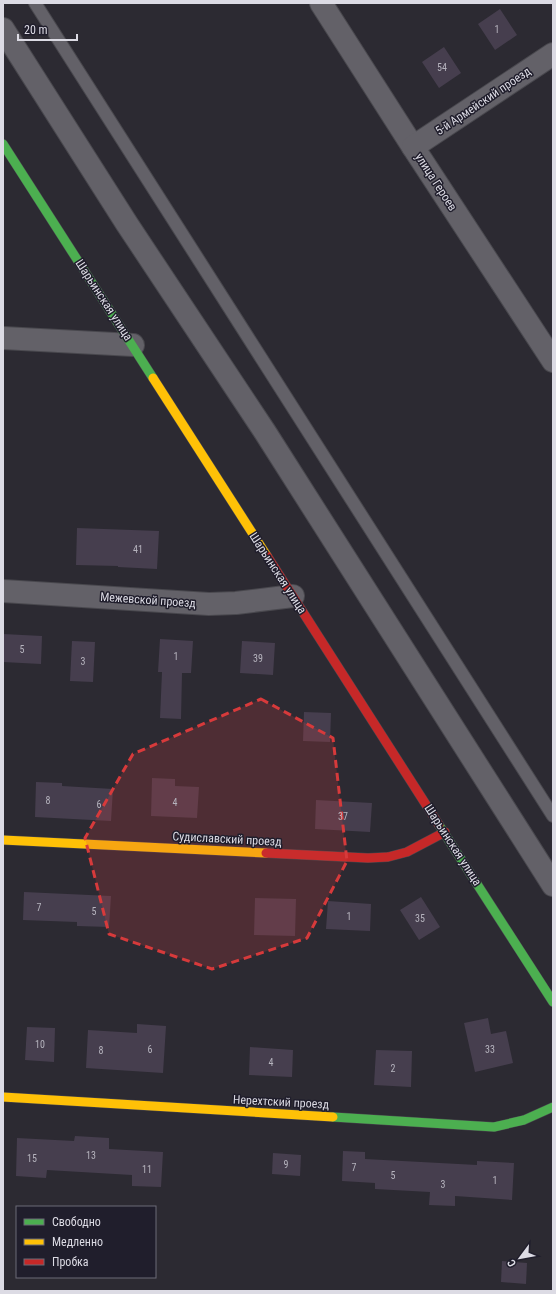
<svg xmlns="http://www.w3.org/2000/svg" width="556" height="1294" font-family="'Roboto Condensed',sans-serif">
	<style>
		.building { fill: #463e4e }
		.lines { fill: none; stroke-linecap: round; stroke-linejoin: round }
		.lane-casing { stroke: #49484e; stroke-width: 14 }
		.street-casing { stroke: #49484e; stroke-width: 24 }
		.fast-casing { stroke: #49484e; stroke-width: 10 }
		.slow-casing { stroke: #49484e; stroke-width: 10 }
		.jam-casing { stroke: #49484e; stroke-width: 10 }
		.lane { stroke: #636168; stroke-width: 12 }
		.street { stroke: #636168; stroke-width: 22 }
		.fast { stroke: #4caf50; stroke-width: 9 }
		.slow { stroke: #ffc107; stroke-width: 9 }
		.jam { stroke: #c62828; stroke-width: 9 }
		.marked { fill: #d73a3b; fill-opacity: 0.2; stroke: #d73a3b; stroke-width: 3; stroke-dasharray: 8 5; stroke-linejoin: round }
		.labels { text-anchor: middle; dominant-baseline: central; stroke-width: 3; stroke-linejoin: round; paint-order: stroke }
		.number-label { font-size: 10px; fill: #b6b4be }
		.street-label { font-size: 12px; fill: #dcdbe4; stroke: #201e2c }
	</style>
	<rect width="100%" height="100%" fill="#2c2a32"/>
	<!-- building -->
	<g class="building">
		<path d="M 500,9 L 517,35 L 495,50 L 478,24 Z"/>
		<path d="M 444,47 L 461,73 L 439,88 L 422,62 Z"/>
		<path d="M 77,528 L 159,531 L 157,569 L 118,567 L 118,566 L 76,565 Z"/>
		<path d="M 3,634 L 42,636 L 41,664 L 3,662 Z"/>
		<path d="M 160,639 L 193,641 L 191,673 L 182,673 L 181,719 L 160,718 L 162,672 L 158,672 Z"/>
		<path d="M 72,641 L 95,642 L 93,682 L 70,681 Z"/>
		<path d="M 242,641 L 275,643 L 273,675 L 240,673 Z"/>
		<path d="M 304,712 L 331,713 L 330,742 L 303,741 Z"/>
		<path d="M 152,778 L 175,779 L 175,786 L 199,787 L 197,818 L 151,816 Z"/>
		<path d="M 36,782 L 62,783 L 62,786 L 113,789 L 111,821 L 35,817 Z"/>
		<path d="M 316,800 L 372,803 L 370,832 L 315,829 Z"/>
		<path d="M 24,892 L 111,896 L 109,927 L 77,926 L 77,922 L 23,920 Z"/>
		<path d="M 421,897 L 440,927 L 419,940 L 400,910 Z"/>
		<path d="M 255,898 L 296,899 L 295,936 L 254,935 Z"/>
		<path d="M 328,901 L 371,904 L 370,931 L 326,929 Z"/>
		<path d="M 488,1018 L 491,1034 L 506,1031 L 513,1063 L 475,1072 L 464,1023 Z"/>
		<path d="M 137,1024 L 166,1026 L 163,1073 L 86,1068 L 88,1030 L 137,1033 Z"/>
		<path d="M 27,1027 L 55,1028 L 54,1062 L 25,1060 Z"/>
		<path d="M 250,1047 L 293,1050 L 292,1077 L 249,1075 Z"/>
		<path d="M 376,1050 L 412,1051 L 411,1087 L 374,1085 Z"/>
		<path d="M 75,1136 L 109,1138 L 109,1149 L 163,1152 L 161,1187 L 132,1186 L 132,1175 L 47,1170 L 46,1178 L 16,1176 L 17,1138 L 74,1141 Z"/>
		<path d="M 343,1151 L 365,1152 L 365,1159 L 477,1165 L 477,1161 L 514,1163 L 512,1200 L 455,1196 L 455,1206 L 429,1205 L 430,1192 L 375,1189 L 375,1183 L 342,1181 Z"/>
		<path d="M 273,1153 L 301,1155 L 300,1176 L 272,1174 Z"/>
		<path d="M 502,1261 L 527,1263 L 526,1284 L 501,1282 Z"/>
	</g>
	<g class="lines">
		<defs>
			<path id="lane" d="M 35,3 L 553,816"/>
			<g id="street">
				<path d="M 321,3 L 413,147 L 553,361"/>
				<path d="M 3,29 L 127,224 L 265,432 L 553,885"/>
				<path d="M 413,147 L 553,54"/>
				<path d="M 3,338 L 133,345"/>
				<path d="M 3,591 L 209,604 L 236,603 L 293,596"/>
			</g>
			<g id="fast">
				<path d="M 3,144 L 153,378"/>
				<path d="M 439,825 L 553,1002"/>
				<path d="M 333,1117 L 494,1127 L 524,1120 L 553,1107"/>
			</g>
			<g id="slow">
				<path d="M 153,378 L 267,556"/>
				<path d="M 3,840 L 266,853"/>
				<path d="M 3,1097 L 333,1117"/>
			</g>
			<g id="jam">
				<path d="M 267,556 L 439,825"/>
				<path d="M 266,853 L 368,858 L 388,857 L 407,852 L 445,832"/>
			</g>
		</defs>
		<!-- lane casing -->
		<use href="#lane" class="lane-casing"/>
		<!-- street casing -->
		<use href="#street" class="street-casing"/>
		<!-- fast casing -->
		<use href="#fast" class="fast-casing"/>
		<!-- slow casing -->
		<use href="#slow" class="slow-casing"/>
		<!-- jam casing -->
		<use href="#jam" class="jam-casing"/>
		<!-- lane -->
		<use href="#lane" class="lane"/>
		<!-- street -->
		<use href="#street" class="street"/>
		<!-- fast -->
		<use href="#fast" class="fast"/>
		<!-- slow -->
		<use href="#slow" class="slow"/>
		<!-- jam -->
		<use href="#jam" class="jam"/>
	</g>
	<!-- marked area -->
	<path class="marked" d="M 261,699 L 333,738 L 347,861 L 307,938 L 212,969 L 109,934 L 85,838 L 133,754 Z"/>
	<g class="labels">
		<!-- number labels -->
		<g class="number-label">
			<text x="497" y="29">1</text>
			<text x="442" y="67">54</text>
			<text x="138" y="549">41</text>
			<text x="22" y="649">5</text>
			<text x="176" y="656">1</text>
			<text x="258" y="658">39</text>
			<text x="83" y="661">3</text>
			<text x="48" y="800">8</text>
			<text x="175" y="802">4</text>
			<text x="99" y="804">6</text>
			<text x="343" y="816">37</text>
			<text x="39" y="907">7</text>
			<text x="94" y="911">5</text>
			<text x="349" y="916">1</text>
			<text x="420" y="918">35</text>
			<text x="40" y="1044">10</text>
			<text x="150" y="1049">6</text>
			<text x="490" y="1049">33</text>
			<text x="101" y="1050">8</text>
			<text x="271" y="1062">4</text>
			<text x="393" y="1068">2</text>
			<text x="91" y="1155">13</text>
			<text x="32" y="1158">15</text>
			<text x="286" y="1164">9</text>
			<text x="354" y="1167">7</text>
			<text x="147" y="1169">11</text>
			<text x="393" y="1175">5</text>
			<text x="495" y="1180">1</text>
			<text x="443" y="1184">3</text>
		</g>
		<!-- street labels -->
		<g class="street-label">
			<text transform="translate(483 101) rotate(-34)">5-й Армейский проезд</text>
			<text transform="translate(436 182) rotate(57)">улица Героев</text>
			<text transform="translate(104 300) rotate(57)">Шарьинская улица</text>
			<text transform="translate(278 573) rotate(57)">Шарьинская улица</text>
			<text transform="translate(148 600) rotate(4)">Межевской проезд</text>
			<text transform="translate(227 839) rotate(3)">Судиславский проезд</text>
			<text transform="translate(453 845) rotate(57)">Шарьинская улица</text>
			<text transform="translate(281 1102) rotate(3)">Нерехтский проезд</text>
		</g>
	</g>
	<!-- border -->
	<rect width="556" height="1294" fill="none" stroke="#dcdbe4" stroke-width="8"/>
	<!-- legend -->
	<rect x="16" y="1206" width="140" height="72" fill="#201e2c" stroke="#6b6a76"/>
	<rect x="24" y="1219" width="20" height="6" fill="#4caf50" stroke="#6b6a76"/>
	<text x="52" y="1226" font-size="12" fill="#dcdbe4">Свободно</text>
	<rect x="24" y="1239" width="20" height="6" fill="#ffc107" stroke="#6b6a76"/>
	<text x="52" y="1246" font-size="12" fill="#dcdbe4">Медленно</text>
	<rect x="24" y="1259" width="20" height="6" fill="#c62828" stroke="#6b6a76"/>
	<text x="52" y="1266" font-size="12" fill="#dcdbe4">Пробка</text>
	<!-- north arrow -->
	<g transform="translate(520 1258) rotate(238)" stroke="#201e2c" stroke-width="3" paint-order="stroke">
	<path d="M0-3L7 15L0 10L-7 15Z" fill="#dcdbe4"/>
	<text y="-6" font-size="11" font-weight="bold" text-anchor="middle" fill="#dcdbe4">С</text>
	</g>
	<!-- scale -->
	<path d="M18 34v6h59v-6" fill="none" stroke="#dcdbe4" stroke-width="2"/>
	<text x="24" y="34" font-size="12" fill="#dcdbe4" stroke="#201e2c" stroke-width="3" paint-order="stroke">20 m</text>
</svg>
